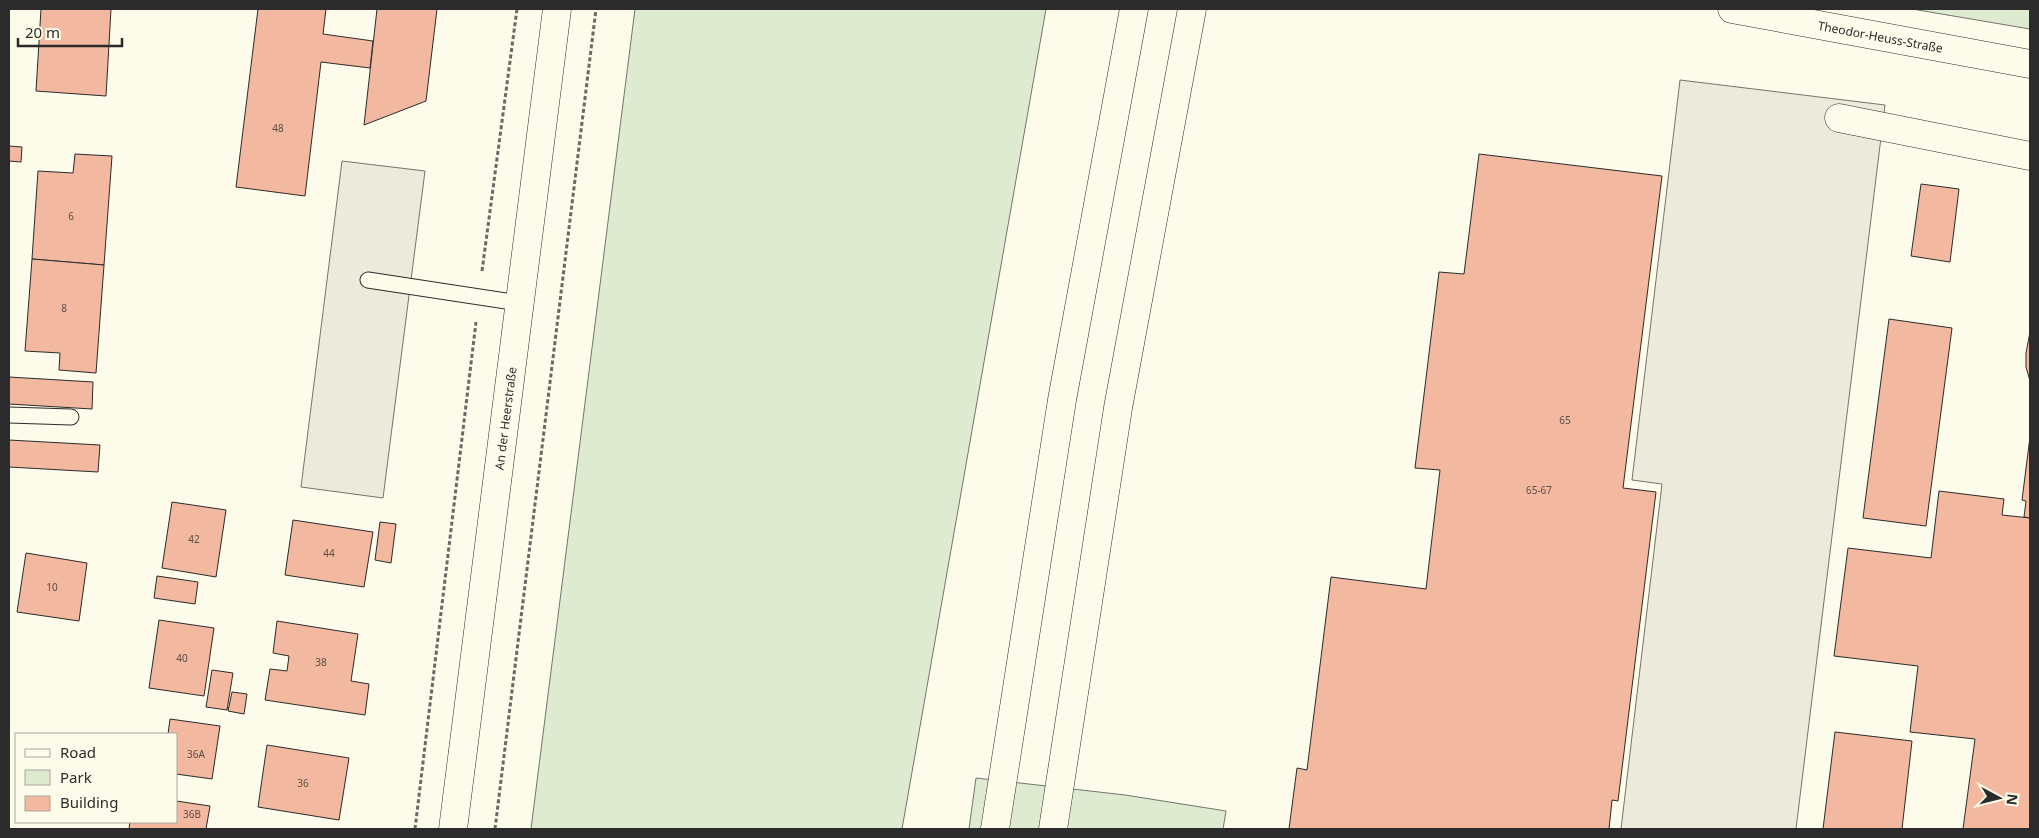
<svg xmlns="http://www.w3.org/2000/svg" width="2039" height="838" font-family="'Noto Sans',sans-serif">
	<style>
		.green { fill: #deebd1; stroke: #74746e }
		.parking { fill: #eceadb; stroke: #74746e }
		.building { fill: #f2b8a0; stroke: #2b2b2b }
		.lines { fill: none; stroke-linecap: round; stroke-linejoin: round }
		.service-casing { stroke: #2b2b2b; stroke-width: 17 }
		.minor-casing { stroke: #2b2b2b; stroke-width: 29 }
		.tertiary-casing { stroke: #2b2b2b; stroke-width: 29 }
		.motorway-casing { stroke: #2b2b2b; stroke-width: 29 }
		.path { stroke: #6a6964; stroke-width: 3; stroke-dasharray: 4 2.5; stroke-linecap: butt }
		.service { stroke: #fdfbea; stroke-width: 15 }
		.minor { stroke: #fdfbea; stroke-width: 28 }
		.tertiary { stroke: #fdfbea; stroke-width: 28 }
		.motorway { stroke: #fdfbea; stroke-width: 28 }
		.labels { text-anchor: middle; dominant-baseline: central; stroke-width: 4; stroke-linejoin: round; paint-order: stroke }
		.number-label { font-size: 10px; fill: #5d4e48 }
		.street-label { font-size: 12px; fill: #2b2b2b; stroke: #fdfbea }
	</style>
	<rect width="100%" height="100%" fill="#fdfbea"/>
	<!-- green -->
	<g class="green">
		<path d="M 635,9 L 1046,9 L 902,829 L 531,829 Z"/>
		<path d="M 1912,9 L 2030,9 L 2030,29 Z"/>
		<path d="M 976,778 L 1125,795 L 1226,811 L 1223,829 L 969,829 Z"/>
	</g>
	<!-- parking -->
	<g class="parking">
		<path d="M 1680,80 L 1885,105 L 1796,829 L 1621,829 L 1662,484 L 1632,480 Z"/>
		<path d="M 342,161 L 425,171 L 383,498 L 301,487 Z"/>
	</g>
	<!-- building -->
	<g class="building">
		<path d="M 41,9 L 111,9 L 106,96 L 36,91 Z"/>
		<path d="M 258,9 L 326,9 L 323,34 L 373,41 L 370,68 L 321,62 L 305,196 L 236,187 Z"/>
		<path d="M 377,9 L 437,9 L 426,101 L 364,125 Z"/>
		<path d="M 9,146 L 22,147 L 21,162 L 9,161 Z"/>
		<path d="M 75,154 L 112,156 L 104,265 L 32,259 L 38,171 L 73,173 Z"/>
		<path d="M 1479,154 L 1662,176 L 1623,488 L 1656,492 L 1618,801 L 1612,800 L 1609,829 L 1289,829 L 1297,768 L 1307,770 L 1331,577 L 1426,589 L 1440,470 L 1415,468 L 1439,272 L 1464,274 Z"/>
		<path d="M 1921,184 L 1959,189 L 1950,262 L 1911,256 Z"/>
		<path d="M 32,259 L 104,265 L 96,373 L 59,370 L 60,353 L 25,351 Z"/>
		<path d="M 1889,319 L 1952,328 L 1926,526 L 1863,518 Z"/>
		<path d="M 2030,332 L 2030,381 L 2026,367 L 2026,353 Z"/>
		<path d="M 9,377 L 93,382 L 92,409 L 9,404 Z"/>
		<path d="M 2030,437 L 2030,518 L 2024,517 L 2026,501 L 2022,500 Z"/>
		<path d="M 9,440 L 100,445 L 98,472 L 9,467 Z"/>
		<path d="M 1939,491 L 2004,499 L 2002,515 L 2030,518 L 2030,829 L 1963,829 L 1975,739 L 1910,732 L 1918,666 L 1834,656 L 1848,548 L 1931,558 Z"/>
		<path d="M 172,502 L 226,510 L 216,577 L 162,568 Z"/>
		<path d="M 293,520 L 373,532 L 364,587 L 285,575 Z"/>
		<path d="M 380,522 L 396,524 L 391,563 L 375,560 Z"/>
		<path d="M 26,553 L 87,563 L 79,621 L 17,612 Z"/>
		<path d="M 157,576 L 198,582 L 195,604 L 154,598 Z"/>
		<path d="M 159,620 L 214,628 L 204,696 L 149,688 Z"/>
		<path d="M 277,621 L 358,634 L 351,681 L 369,684 L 365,715 L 265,700 L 270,669 L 287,671 L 289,656 L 273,653 Z"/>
		<path d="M 212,670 L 233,673 L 227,710 L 206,707 Z"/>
		<path d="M 232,692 L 247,694 L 244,714 L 228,711 Z"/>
		<path d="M 170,719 L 220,726 L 212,779 L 176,774 L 176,734 L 168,734 Z"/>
		<path d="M 1835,732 L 1912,741 L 1902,829 L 1823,829 Z"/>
		<path d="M 267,745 L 349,758 L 339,820 L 258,807 Z"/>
		<path d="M 176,801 L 210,806 L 206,829 L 129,829 L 130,822 L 176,822 Z"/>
	</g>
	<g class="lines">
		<defs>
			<g id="service">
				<path d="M 368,280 L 519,303"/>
				<path d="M 9,415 L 71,417"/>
			</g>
			<path id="minor" d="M 1839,118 L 2030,156"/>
			<g id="tertiary">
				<path id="s1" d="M 1732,9 L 2030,64"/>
				<path id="s2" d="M 453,829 L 557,9"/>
			</g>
			<g id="motorway">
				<path d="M 995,829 L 1062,400 L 1134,9"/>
				<path d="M 1053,829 L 1118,408 L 1192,9"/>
			</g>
		</defs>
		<!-- service casing -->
		<use href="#service" class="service-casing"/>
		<!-- minor casing -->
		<use href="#minor" class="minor-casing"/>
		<!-- tertiary casing -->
		<use href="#tertiary" class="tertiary-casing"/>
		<!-- motorway casing -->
		<use href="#motorway" class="motorway-casing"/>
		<!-- path -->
		<g class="path">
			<path d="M 482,271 L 517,9"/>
			<path d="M 415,829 L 476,322"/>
			<path d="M 495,829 L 596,9"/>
		</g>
		<!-- service -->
		<use href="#service" class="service"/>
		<!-- minor -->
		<use href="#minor" class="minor"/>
		<!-- tertiary -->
		<use href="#tertiary" class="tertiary"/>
		<!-- motorway -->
		<use href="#motorway" class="motorway"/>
	</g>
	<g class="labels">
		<!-- number labels -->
		<g class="number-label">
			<text x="278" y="128">48</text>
			<text x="71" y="216">6</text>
			<text x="64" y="308">8</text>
			<text x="1565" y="420">65</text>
			<text x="1539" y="490">65-67</text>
			<text x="194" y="539">42</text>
			<text x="329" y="553">44</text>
			<text x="52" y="587">10</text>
			<text x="182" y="658">40</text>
			<text x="321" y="662">38</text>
			<text x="196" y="754">36A</text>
			<text x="303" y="783">36</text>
			<text x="192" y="814">36B</text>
		</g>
		<!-- street labels -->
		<g class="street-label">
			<text stroke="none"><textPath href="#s1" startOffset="151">Theodor-Heuss-Straße</textPath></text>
			<text stroke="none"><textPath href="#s2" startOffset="414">An der Heerstraße</textPath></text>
		</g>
	</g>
	<!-- border -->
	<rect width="2039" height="838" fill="none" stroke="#2b2b2b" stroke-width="20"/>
	<!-- legend -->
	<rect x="15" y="733" width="162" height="90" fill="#fdfbea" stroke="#a9a89e"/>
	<rect x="25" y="749" width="25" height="8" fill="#fdfbea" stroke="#a9a89e"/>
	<text x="60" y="758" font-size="15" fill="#2b2b2b">Road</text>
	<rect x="25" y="770" width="25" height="15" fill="#deebd1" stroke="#a9a89e"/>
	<text x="60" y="783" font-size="15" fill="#2b2b2b">Park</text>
	<rect x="25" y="796" width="25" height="15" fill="#f2b8a0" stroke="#a9a89e"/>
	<text x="60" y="808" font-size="15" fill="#2b2b2b">Building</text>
	<!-- north arrow -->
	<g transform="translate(1999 798) rotate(97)" stroke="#fdfbea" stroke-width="4" paint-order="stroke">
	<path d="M0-4L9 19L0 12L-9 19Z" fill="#2b2b2b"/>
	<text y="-8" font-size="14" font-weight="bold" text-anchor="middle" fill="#2b2b2b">N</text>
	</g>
	<!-- scale -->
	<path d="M18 38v8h104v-8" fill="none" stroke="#2b2b2b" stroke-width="2.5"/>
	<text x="25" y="38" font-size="15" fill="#2b2b2b" stroke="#fdfbea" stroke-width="4" paint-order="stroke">20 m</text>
</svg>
